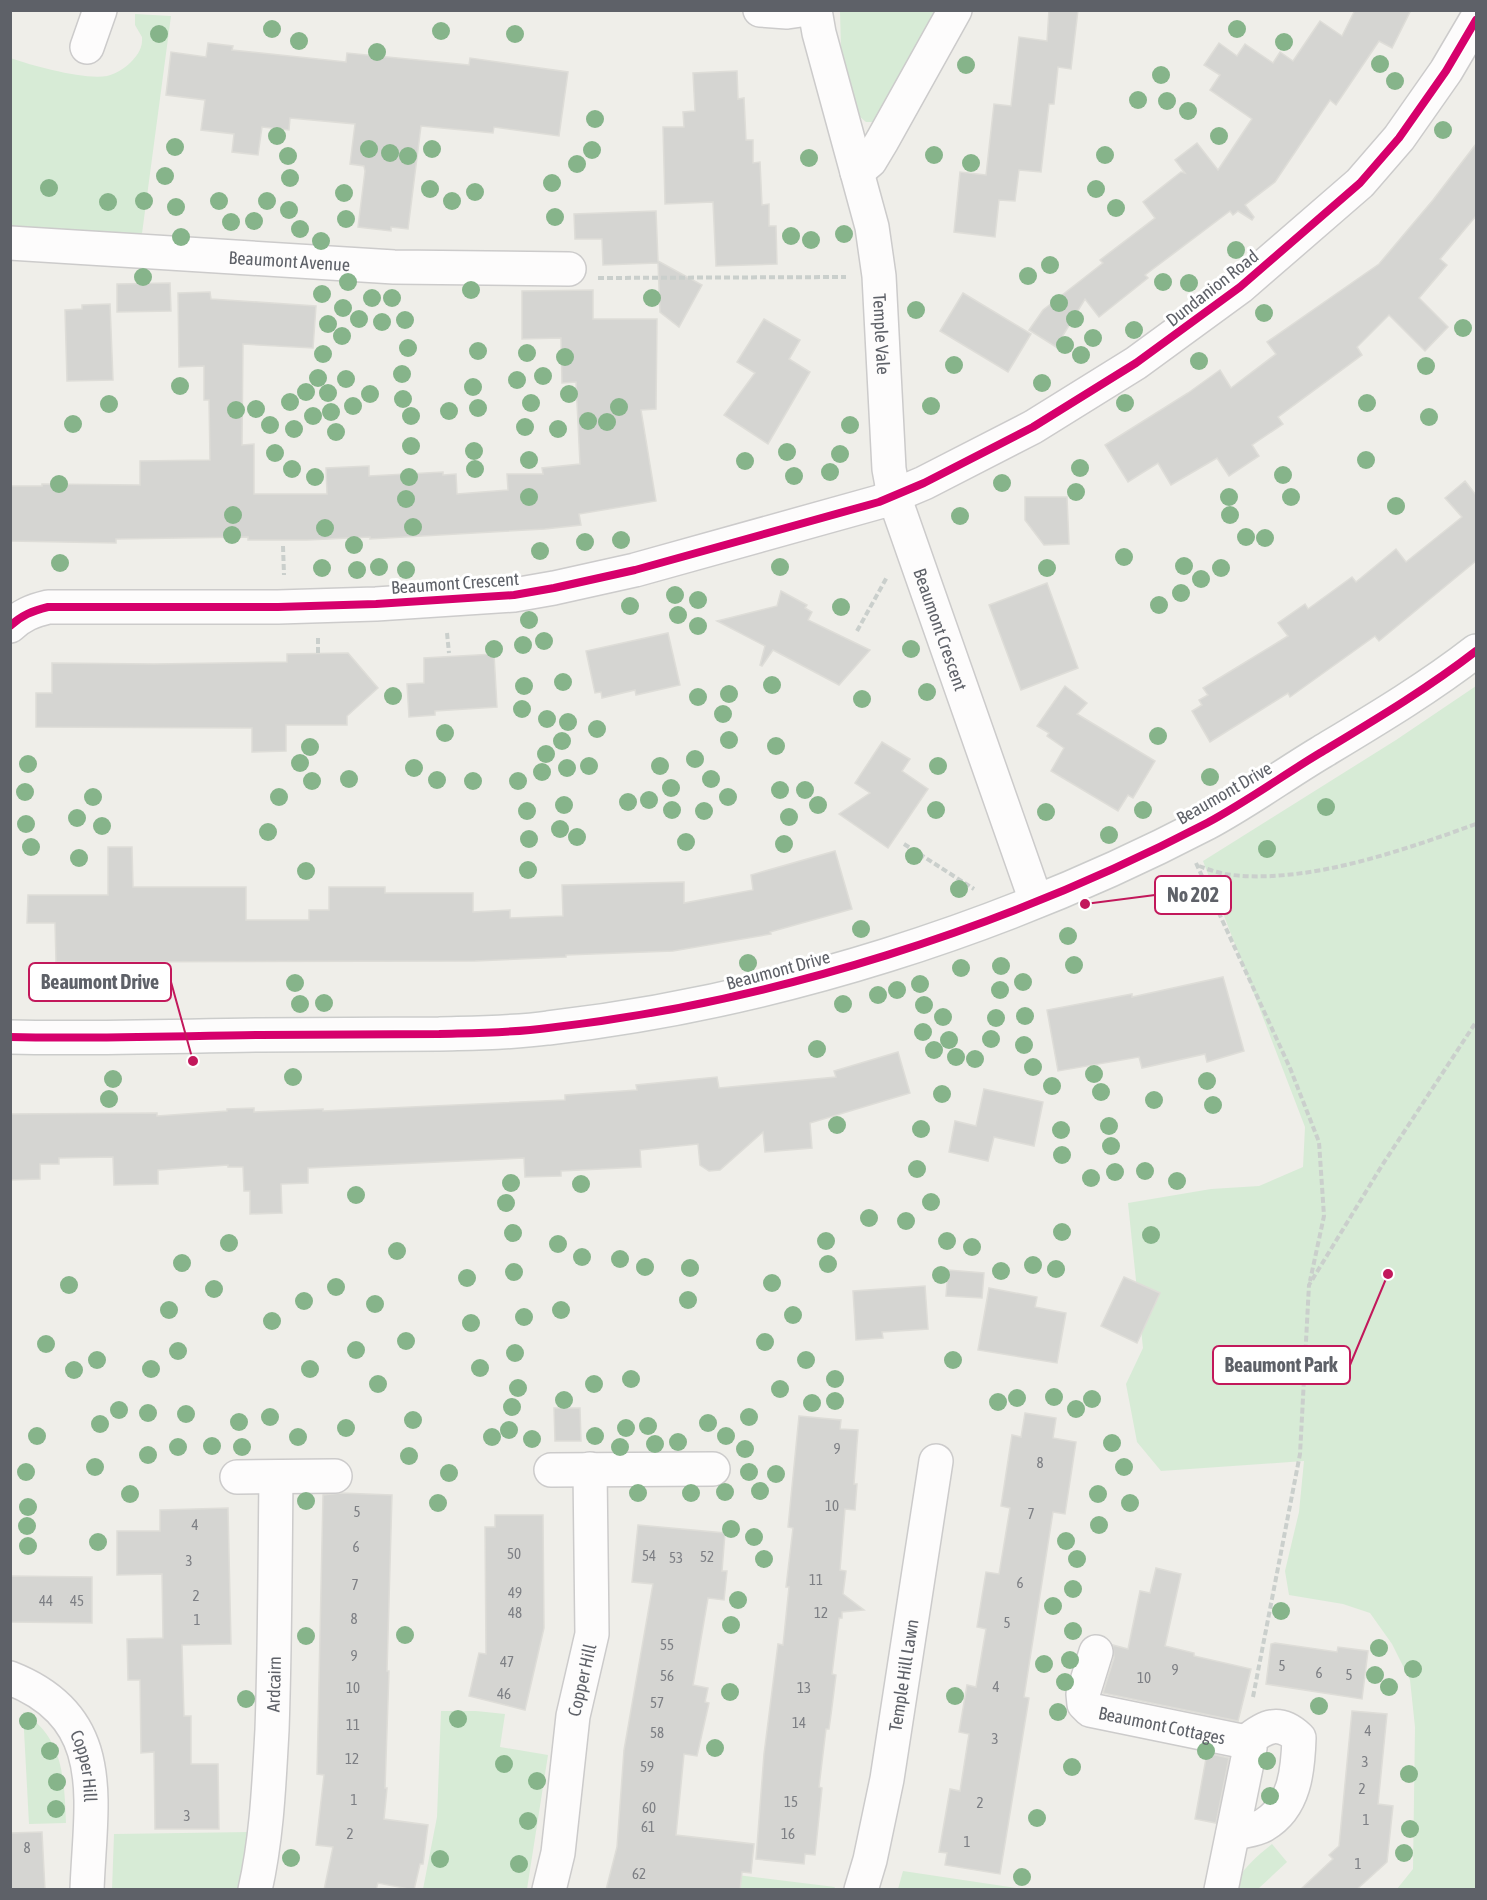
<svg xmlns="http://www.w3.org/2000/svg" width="1487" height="1900" font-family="'Asap Condensed',sans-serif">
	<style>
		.green { fill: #d7ebd6 }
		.building { fill: #d5d5d2; stroke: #deddd8; stroke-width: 1.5 }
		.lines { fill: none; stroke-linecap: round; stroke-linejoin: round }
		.street-casing { stroke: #cccbcb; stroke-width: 36 }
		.secondary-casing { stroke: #cbcccb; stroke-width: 36 }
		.path { stroke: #cacfcc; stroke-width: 4; stroke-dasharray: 6 3; stroke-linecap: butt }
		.street { stroke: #fdfcfc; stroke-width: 33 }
		.secondary { stroke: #fdfcfc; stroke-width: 33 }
		.cycleway-casing { stroke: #fff; stroke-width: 11 }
		.cycleway { stroke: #d6006c; stroke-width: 8 }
		.tree { fill: #86b48a }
		.labels { text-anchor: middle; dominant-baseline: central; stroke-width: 6; stroke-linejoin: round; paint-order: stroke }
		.number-label { font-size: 15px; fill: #7d7f84 }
		.street-label { font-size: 18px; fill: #5e6168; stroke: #fff }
		.leader { fill: none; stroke: #c2185b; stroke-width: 2 }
		.callout-dot { fill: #c2185b; stroke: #fff; stroke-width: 2 }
		.callout { fill: #fff; stroke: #c2185b; stroke-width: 2 }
		.callout-label { font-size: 20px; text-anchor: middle; font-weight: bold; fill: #5e6168 }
	</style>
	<rect width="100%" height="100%" fill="#efeee9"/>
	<!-- green -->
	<g class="green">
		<path d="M 840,11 L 938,11 L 875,122 L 866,122 L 859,116 L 841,49 Z"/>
		<path d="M 135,14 L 171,16 L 141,241 L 11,230 L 10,58 C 34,66 84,80 107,76 C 116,74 125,68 131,62 C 138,55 143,47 142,37 L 135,25 Z"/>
		<path d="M 1476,686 L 1476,1889 L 1397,1889 L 1413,1869 L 1415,1727 L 1410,1680 L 1392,1644 L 1370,1613 L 1343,1604 L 1289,1595 L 1285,1571 L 1299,1512 L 1304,1461 L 1161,1471 L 1137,1442 L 1126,1384 L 1143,1348 L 1128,1203 L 1211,1189 L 1259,1186 L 1303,1167 L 1305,1127 L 1203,861 L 1396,740 Z"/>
		<path d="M 441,1711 L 476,1711 L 505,1714 L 500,1747 L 548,1755 L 527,1889 L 423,1889 L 437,1817 Z"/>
		<path d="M 23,1712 C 64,1739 64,1778 66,1823 L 29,1824 Z"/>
		<path d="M 250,1832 L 239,1889 L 112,1890 L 114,1834 Z"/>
		<path d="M 1272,1844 L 1287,1862 L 1258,1889 L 1233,1890 C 1240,1870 1256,1857 1272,1844 Z"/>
		<path d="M 903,1871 L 1023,1889 L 898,1889 Z"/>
		<path d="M 720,1873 L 835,1887 L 833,1890 L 718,1890 Z"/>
	</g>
	<!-- building -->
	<g class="building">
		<path d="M 1049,10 L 1078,10 L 1071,69 L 1058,67 L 1054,104 L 1049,104 L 1041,172 L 1019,170 L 1015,201 L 999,200 L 995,237 L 954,232 L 960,172 L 986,175 L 994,104 L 1011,106 L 1019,37 L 1047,41 Z"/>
		<path d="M 1355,10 L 1411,10 L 1392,48 L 1379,41 L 1336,105 L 1330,100 L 1275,182 L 1245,205 L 1254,217 L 1252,220 L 1238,211 L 1233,215 L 1230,211 L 1145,275 L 1148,278 L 1099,317 L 1085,299 L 1056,347 L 1029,330 L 1043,310 L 1103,263 L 1100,260 L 1155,218 L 1143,202 L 1181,172 L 1185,173 L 1175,160 L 1197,143 L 1218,170 L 1252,119 L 1210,90 L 1220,75 L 1204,65 L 1219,43 L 1237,56 L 1245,44 L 1273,63 L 1280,52 L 1293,61 L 1320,21 L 1342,36 Z"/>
		<path d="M 208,43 L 233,46 L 232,50 L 346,62 L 347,53 L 469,65 L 470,58 L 568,72 L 559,136 L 494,127 L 493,133 L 421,126 L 408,229 L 391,227 L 391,231 L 358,227 L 365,171 L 364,166 L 350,164 L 355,124 L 290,118 L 289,130 L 262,127 L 258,155 L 232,152 L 234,134 L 201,130 L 205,100 L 166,95 L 171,52 L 206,57 Z"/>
		<path d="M 737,71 L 738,99 L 744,98 L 746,140 L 753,140 L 753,163 L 760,162 L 762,205 L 769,204 L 769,226 L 776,226 L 777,264 L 716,266 L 713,202 L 665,204 L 663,127 L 684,127 L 683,112 L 695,111 L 693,73 Z"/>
		<path d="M 1476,144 L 1476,216 L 1440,259 L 1447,265 L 1419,298 L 1448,327 L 1425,351 L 1389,315 L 1357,347 L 1362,355 L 1278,417 L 1283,424 L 1252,445 L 1259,456 L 1229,476 L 1217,458 L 1171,485 L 1158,463 L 1128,482 L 1105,445 L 1188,393 L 1220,370 L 1231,388 L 1276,354 L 1267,342 L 1379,264 L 1433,200 Z"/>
		<path d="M 656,211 L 658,261 L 702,285 L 679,327 L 660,312 L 658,263 L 603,265 L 602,239 L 575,239 L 574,214 Z"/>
		<path d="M 170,283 L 171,311 L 117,312 L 117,284 Z"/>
		<path d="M 593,290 L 593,319 L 657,319 L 656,409 L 641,410 L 656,501 L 579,514 L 581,525 L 545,529 L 370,539 L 370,537 L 307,540 L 248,540 L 248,537 L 116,539 L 116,543 L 10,541 L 10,486 L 42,486 L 42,484 L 140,485 L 140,461 L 210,460 L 209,400 L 204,400 L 204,366 L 179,367 L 178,293 L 210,292 L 211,299 L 316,306 L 313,348 L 243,344 L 242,445 L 254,444 L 254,494 L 327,494 L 326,468 L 369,466 L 369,476 L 443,472 L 443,475 L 456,474 L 457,494 L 508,490 L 507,474 L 543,474 L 542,468 L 580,464 L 576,382 L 562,383 L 561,338 L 522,339 L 522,291 Z"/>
		<path d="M 963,293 L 1031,334 L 1008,372 L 940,331 Z"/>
		<path d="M 110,304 L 113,380 L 67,381 L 65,310 L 82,309 L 82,305 Z"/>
		<path d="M 764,319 L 800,340 L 789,359 L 810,372 L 768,444 L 724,415 L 755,373 L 737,362 Z"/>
		<path d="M 1465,481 L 1476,495 L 1476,561 L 1379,641 L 1375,636 L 1290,697 L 1288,693 L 1210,742 L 1192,711 L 1202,705 L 1199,700 L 1208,695 L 1203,688 L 1288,636 L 1278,623 L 1305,604 L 1308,609 L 1352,577 L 1356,582 L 1396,549 L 1406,562 L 1462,517 L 1445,498 Z"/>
		<path d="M 1025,497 L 1067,497 L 1069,544 L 1044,545 L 1025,520 Z"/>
		<path d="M 1047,583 L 1078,668 L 1021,690 L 989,605 Z"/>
		<path d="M 781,591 L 807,605 L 805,608 L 812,612 L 808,620 L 870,650 L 839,685 L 773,650 L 762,666 L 760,665 L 765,646 L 717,621 L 777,606 Z"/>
		<path d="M 668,633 L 680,685 L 636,695 L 635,690 L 602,698 L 601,692 L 595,693 L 586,651 Z"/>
		<path d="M 348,653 L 378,688 L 347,716 L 347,725 L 286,725 L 286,751 L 252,752 L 252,728 L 36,727 L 36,693 L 52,693 L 52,663 L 154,664 L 287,662 L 287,654 Z"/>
		<path d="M 494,654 L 497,707 L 435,711 L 435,715 L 409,717 L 407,684 L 424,683 L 424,658 Z"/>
		<path d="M 1065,686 L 1087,703 L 1077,714 L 1155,761 L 1133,798 L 1128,795 L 1118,811 L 1051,771 L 1064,748 L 1047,736 L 1049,733 L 1037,726 Z"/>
		<path d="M 882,742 L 910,759 L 902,771 L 928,789 L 888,848 L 839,814 L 870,793 L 855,783 Z"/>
		<path d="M 108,847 L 132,847 L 133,887 L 246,887 L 246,920 L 309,920 L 309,910 L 329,910 L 329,887 L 385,887 L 385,893 L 473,893 L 473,912 L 510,910 L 510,918 L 563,916 L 562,885 L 684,882 L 684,903 L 753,890 L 751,875 L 835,851 L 852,909 L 770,932 L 771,934 L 673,951 L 566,955 L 566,957 L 475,961 L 56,962 L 55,923 L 27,923 L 28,895 L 108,895 Z"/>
		<path d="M 1223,977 L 1244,1051 L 1207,1062 L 1205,1054 L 1142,1068 L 1139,1057 L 1058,1071 L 1047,1010 L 1132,994 L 1132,997 Z"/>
		<path d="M 898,1052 L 910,1093 L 810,1123 L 812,1148 L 765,1152 L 763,1132 L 720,1170 L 709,1171 L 700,1165 L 698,1144 L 640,1150 L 641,1167 L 561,1171 L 561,1176 L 525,1177 L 524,1158 L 308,1168 L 308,1183 L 281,1184 L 282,1213 L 250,1214 L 250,1191 L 244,1191 L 243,1167 L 228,1167 L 228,1165 L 158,1170 L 158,1184 L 114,1185 L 113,1157 L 59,1158 L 59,1164 L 40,1164 L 40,1179 L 10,1180 L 10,1114 L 157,1113 L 157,1116 L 227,1111 L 227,1109 L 254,1108 L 254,1112 L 323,1109 L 323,1111 L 565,1100 L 565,1095 L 637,1090 L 636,1085 L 717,1077 L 719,1088 L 836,1077 L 834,1071 Z"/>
		<path d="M 984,1089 L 1043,1102 L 1034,1146 L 994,1137 L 988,1161 L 949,1152 L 955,1121 L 976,1126 Z"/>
		<path d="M 948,1270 L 984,1273 L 982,1298 L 946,1296 Z"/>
		<path d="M 1124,1277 L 1160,1293 L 1137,1343 L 1101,1326 Z"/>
		<path d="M 925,1286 L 928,1329 L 882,1332 L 883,1338 L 856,1340 L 853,1291 Z"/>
		<path d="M 989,1288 L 1037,1297 L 1035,1307 L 1066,1313 L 1057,1363 L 978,1350 Z"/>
		<path d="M 554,1408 L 580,1408 L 581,1441 L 555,1441 Z"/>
		<path d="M 1025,1413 L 1056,1418 L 1053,1438 L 1076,1442 L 1065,1514 L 1053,1512 L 1024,1697 L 1029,1698 L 1000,1874 L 945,1865 L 947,1853 L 939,1852 L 950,1789 L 960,1791 L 969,1734 L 959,1732 L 967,1685 L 976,1687 L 986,1629 L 977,1627 L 982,1596 L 986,1572 L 999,1574 L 1010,1508 L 1001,1506 L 1012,1435 L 1021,1437 Z"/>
		<path d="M 799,1416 L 841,1420 L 840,1429 L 858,1430 L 854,1484 L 857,1484 L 855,1510 L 845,1509 L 840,1570 L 846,1571 L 843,1594 L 864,1610 L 842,1612 L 842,1618 L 839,1618 L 832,1674 L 836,1675 L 832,1707 L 829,1729 L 826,1729 L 819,1787 L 822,1788 L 815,1855 L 805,1854 L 804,1864 L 756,1859 L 764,1754 L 778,1644 L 783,1645 L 789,1587 L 786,1587 L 793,1528 L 788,1527 Z"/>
		<path d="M 340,1493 L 392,1495 L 387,1671 L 389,1671 L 385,1788 L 387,1788 L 384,1819 L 428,1825 L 423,1864 L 420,1864 L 414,1890 L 378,1883 L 376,1890 L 324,1890 L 333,1847 L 316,1845 L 324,1775 L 317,1774 L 323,1495 Z"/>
		<path d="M 228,1508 L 231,1644 L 182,1645 L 184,1716 L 191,1716 L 191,1764 L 218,1764 L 219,1829 L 155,1829 L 154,1752 L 141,1753 L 140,1680 L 128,1680 L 127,1639 L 163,1638 L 162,1574 L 117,1575 L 117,1531 L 160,1531 L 160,1510 Z"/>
		<path d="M 495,1515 L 543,1515 L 544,1628 L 525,1710 L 469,1696 L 479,1653 L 486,1654 L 485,1527 L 495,1527 Z"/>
		<path d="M 638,1525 L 725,1533 L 722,1571 L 727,1571 L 724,1600 L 708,1598 L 693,1685 L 708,1688 L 705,1702 L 709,1703 L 697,1756 L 684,1754 L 676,1835 L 754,1844 L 751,1873 L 742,1872 L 740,1890 L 606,1890 L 617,1847 L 624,1750 L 653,1584 L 632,1582 Z"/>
		<path d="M 1156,1568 L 1181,1574 L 1165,1646 L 1194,1653 L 1194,1656 L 1251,1669 L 1238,1721 L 1103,1693 L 1114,1658 L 1113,1645 L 1128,1649 L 1140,1591 L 1150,1593 Z"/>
		<path d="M 10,1576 L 92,1577 L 92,1623 L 10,1622 Z"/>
		<path d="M 1275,1643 L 1337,1652 L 1338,1647 L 1368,1651 L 1362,1699 L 1266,1684 L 1271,1644 Z"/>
		<path d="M 1352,1711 L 1387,1714 L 1378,1804 L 1393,1806 L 1387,1862 L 1356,1890 L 1300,1890 L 1333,1859 L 1329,1855 L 1339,1846 Z"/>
		<path d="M 1207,1753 L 1229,1758 L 1216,1823 L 1195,1819 Z"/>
		<path d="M 42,1832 L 45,1890 L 10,1890 L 10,1833 Z"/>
	</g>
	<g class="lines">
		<defs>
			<g id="street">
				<path d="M 760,10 L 787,12 L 801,10"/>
				<path id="s1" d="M 815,10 L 819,33 L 872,227 L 879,276 L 889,469 L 894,496 L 1036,901"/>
				<path d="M 87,47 L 100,10"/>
				<path d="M 857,172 L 870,161 L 882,141 L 955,10"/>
				<path id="s2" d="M 10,243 L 394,267 L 569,269"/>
				<path d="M 10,626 C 22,615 32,611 48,607 L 278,607 L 376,604 L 514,595 L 554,588 L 635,570 L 879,502 L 924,483 L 1033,427 L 1136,363 L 1240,287 L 1360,183 L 1399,138 L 1446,71 L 1476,20"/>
				<path d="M 551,1470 L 713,1469"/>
				<path d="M 237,1477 L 335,1476"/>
				<path id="s3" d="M 1096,1652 L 1083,1694 L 1084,1704 L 1090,1710 L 1246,1742 L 1250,1748 L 1221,1890"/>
				<path id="s4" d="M 10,1678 C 112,1718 90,1802 87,1890"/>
				<path d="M 1233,1834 C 1242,1831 1256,1830 1264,1825 C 1295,1807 1298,1770 1299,1738 C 1279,1719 1265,1726 1246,1742"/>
				<path id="s5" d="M 255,1890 C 267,1837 269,1783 272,1730 C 275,1645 275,1561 276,1477"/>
				<path id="s6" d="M 549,1890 L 558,1853 L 573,1716 L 592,1634 L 590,1469"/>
				<path id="s7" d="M 861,1890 L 870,1860 L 887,1779 L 936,1461"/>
			</g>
			<path id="secondary" d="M 10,1037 C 94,1039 177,1036 260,1035 C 320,1035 379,1034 439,1034 C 475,1033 512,1033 548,1028 C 774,1002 1006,928 1207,823 C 1246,802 1282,776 1320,753 C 1373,721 1427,689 1476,651"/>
		</defs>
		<!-- street casing -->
		<use href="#street" class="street-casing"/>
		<!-- secondary casing -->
		<use href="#secondary" class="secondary-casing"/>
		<!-- path -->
		<g class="path">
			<path d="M 598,278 L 846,277"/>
			<path d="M 283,546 L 284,575"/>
			<path d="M 857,631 L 887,577"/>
			<path d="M 447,633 L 449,653"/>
			<path d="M 318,638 L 318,654"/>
			<path d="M 904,844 L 974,889"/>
			<path d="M 1196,863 L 1290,1068 L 1319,1142 L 1324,1216 L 1310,1281"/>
			<path d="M 1199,866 C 1207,869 1216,872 1225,874 C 1303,886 1404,850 1476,824"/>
			<path d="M 1253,1697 L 1300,1454 L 1309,1285 L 1381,1167 L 1476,1022"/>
		</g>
		<!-- street -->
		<use href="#street" class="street"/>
		<!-- secondary -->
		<use href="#secondary" class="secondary"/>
		<defs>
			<g id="cycleway">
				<path d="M 10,626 C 22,615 32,611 48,607 L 278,607 L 376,604 L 514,595 L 554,588 L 635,570 L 879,502 L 924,483 L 1033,427 L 1136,363 L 1240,287 L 1360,183 L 1399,138 L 1446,71 L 1476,20"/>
				<path d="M 10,1037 C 94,1039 177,1036 260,1035 C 320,1035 379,1034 439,1034 C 475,1033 512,1033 548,1028 C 774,1002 1006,928 1207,823 C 1246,802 1282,776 1320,753 C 1373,721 1427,689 1476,651"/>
			</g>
		</defs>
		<!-- cycleway casing -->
		<use href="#cycleway" class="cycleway-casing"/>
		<!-- cycleway -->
		<use href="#cycleway" class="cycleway"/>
	</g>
	<!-- trees -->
	<g class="tree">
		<circle cx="272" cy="29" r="9"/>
		<circle cx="1237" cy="29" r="9"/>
		<circle cx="441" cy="31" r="9"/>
		<circle cx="159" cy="34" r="9"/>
		<circle cx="515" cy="34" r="9"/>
		<circle cx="299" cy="41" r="9"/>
		<circle cx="1284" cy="42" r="9"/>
		<circle cx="377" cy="52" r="9"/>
		<circle cx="1380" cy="64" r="9"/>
		<circle cx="966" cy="65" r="9"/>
		<circle cx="1161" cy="75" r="9"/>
		<circle cx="1395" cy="81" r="9"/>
		<circle cx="1138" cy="100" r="9"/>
		<circle cx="1167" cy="101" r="9"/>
		<circle cx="1188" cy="111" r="9"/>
		<circle cx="595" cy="119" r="9"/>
		<circle cx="1443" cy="130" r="9"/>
		<circle cx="277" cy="136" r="9"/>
		<circle cx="1219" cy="136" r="9"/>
		<circle cx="175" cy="147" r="9"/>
		<circle cx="369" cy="149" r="9"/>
		<circle cx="432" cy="149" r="9"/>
		<circle cx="592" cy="150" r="9"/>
		<circle cx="390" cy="153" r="9"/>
		<circle cx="934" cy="155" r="9"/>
		<circle cx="1105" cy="155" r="9"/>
		<circle cx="288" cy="156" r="9"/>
		<circle cx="408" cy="156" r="9"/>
		<circle cx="809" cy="158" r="9"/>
		<circle cx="971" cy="163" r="9"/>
		<circle cx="577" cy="164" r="9"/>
		<circle cx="165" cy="176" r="9"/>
		<circle cx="290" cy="178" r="9"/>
		<circle cx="552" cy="183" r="9"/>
		<circle cx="49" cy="188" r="9"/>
		<circle cx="430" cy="189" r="9"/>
		<circle cx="1096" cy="189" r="9"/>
		<circle cx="475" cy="192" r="9"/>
		<circle cx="344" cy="193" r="9"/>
		<circle cx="144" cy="201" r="9"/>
		<circle cx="219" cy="201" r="9"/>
		<circle cx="267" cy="201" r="9"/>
		<circle cx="452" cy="201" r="9"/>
		<circle cx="108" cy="202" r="9"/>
		<circle cx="176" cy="207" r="9"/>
		<circle cx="1116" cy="208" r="9"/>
		<circle cx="289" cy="210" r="9"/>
		<circle cx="555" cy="217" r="9"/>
		<circle cx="346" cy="219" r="9"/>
		<circle cx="254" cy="221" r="9"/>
		<circle cx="231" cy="222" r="9"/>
		<circle cx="300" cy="229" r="9"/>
		<circle cx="844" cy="234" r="9"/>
		<circle cx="791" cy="236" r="9"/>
		<circle cx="181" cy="237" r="9"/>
		<circle cx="811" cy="240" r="9"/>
		<circle cx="321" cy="241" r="9"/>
		<circle cx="1236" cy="250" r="9"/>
		<circle cx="1050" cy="265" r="9"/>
		<circle cx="1028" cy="276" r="9"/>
		<circle cx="143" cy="277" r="9"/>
		<circle cx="348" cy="282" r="9"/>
		<circle cx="1163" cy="282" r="9"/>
		<circle cx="1189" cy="283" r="9"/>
		<circle cx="471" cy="290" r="9"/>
		<circle cx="322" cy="294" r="9"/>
		<circle cx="372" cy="298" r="9"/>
		<circle cx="392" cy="298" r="9"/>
		<circle cx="652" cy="298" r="9"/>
		<circle cx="1059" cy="303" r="9"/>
		<circle cx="343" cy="308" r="9"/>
		<circle cx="916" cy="310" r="9"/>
		<circle cx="1264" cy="313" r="9"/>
		<circle cx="359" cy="319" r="9"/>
		<circle cx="1075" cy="319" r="9"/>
		<circle cx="405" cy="320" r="9"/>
		<circle cx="382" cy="322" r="9"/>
		<circle cx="328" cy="324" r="9"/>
		<circle cx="1463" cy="328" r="9"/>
		<circle cx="1134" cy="330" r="9"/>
		<circle cx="342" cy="336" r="9"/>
		<circle cx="1093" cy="338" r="9"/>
		<circle cx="1065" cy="345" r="9"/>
		<circle cx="408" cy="348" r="9"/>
		<circle cx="478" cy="351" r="9"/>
		<circle cx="527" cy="353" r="9"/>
		<circle cx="323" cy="354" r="9"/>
		<circle cx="1081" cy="355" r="9"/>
		<circle cx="565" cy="357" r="9"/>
		<circle cx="1199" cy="361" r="9"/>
		<circle cx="954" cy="365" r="9"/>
		<circle cx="1426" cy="366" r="9"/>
		<circle cx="402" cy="374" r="9"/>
		<circle cx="543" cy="376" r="9"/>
		<circle cx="318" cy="378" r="9"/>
		<circle cx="346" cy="379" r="9"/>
		<circle cx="517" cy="380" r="9"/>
		<circle cx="1042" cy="383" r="9"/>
		<circle cx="180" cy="386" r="9"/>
		<circle cx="473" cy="387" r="9"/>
		<circle cx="306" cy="392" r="9"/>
		<circle cx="328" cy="393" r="9"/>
		<circle cx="370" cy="394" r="9"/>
		<circle cx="569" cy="394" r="9"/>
		<circle cx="403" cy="399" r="9"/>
		<circle cx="290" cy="402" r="9"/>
		<circle cx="531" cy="403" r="9"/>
		<circle cx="1125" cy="403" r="9"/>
		<circle cx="1367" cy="403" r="9"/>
		<circle cx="109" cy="404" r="9"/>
		<circle cx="353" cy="406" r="9"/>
		<circle cx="931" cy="406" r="9"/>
		<circle cx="619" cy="407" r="9"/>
		<circle cx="478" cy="408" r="9"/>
		<circle cx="256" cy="409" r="9"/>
		<circle cx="236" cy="410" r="9"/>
		<circle cx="449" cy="411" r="9"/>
		<circle cx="331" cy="412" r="9"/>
		<circle cx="313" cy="416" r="9"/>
		<circle cx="411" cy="416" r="9"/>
		<circle cx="1429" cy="417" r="9"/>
		<circle cx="588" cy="421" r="9"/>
		<circle cx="607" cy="422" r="9"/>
		<circle cx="73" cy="424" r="9"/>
		<circle cx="270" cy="425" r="9"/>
		<circle cx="850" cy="425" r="9"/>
		<circle cx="525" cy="427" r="9"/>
		<circle cx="294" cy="429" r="9"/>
		<circle cx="558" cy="429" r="9"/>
		<circle cx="336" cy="432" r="9"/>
		<circle cx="411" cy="446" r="9"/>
		<circle cx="474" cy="451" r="9"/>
		<circle cx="787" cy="452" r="9"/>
		<circle cx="275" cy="453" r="9"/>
		<circle cx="840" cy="454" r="9"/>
		<circle cx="529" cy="460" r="9"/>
		<circle cx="1366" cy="460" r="9"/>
		<circle cx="745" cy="461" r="9"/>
		<circle cx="1080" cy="468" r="9"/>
		<circle cx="292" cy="469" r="9"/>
		<circle cx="475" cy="469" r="9"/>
		<circle cx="830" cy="472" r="9"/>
		<circle cx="1283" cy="475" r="9"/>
		<circle cx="794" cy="476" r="9"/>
		<circle cx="315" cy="477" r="9"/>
		<circle cx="409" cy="477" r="9"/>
		<circle cx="1002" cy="483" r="9"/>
		<circle cx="59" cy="484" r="9"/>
		<circle cx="1076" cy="492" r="9"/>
		<circle cx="529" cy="497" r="9"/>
		<circle cx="1229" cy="497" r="9"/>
		<circle cx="1291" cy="497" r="9"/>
		<circle cx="406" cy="499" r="9"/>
		<circle cx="1396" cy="506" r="9"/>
		<circle cx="233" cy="515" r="9"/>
		<circle cx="1230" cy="515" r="9"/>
		<circle cx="960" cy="516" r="9"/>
		<circle cx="413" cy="527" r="9"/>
		<circle cx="325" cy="528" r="9"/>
		<circle cx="232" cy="535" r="9"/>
		<circle cx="1246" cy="537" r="9"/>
		<circle cx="1265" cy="538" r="9"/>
		<circle cx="621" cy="540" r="9"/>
		<circle cx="585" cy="542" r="9"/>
		<circle cx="354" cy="545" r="9"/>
		<circle cx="540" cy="551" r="9"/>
		<circle cx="1124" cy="557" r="9"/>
		<circle cx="60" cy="563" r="9"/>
		<circle cx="1184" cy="566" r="9"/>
		<circle cx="379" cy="567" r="9"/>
		<circle cx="780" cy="567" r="9"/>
		<circle cx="322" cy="568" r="9"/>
		<circle cx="1047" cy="568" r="9"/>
		<circle cx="1221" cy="568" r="9"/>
		<circle cx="357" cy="570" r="9"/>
		<circle cx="406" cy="570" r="9"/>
		<circle cx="1201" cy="579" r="9"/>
		<circle cx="1181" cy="593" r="9"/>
		<circle cx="675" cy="595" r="9"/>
		<circle cx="698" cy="600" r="9"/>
		<circle cx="1159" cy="605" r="9"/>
		<circle cx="630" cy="606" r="9"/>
		<circle cx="841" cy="607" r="9"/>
		<circle cx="678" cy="615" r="9"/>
		<circle cx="529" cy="620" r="9"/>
		<circle cx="698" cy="626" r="9"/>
		<circle cx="544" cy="641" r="9"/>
		<circle cx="523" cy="645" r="9"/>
		<circle cx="494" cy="649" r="9"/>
		<circle cx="911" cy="649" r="9"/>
		<circle cx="563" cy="682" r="9"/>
		<circle cx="772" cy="685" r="9"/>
		<circle cx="524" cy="686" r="9"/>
		<circle cx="927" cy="692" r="9"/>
		<circle cx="729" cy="694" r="9"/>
		<circle cx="393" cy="696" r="9"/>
		<circle cx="698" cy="697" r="9"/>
		<circle cx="862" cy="699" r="9"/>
		<circle cx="522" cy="709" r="9"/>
		<circle cx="723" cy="714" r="9"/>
		<circle cx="547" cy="719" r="9"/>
		<circle cx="568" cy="722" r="9"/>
		<circle cx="597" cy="729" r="9"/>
		<circle cx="445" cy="733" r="9"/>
		<circle cx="1158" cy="736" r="9"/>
		<circle cx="729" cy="740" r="9"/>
		<circle cx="562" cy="741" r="9"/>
		<circle cx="776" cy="746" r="9"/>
		<circle cx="310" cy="747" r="9"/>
		<circle cx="546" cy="754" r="9"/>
		<circle cx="695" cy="759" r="9"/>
		<circle cx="300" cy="763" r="9"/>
		<circle cx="28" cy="764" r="9"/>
		<circle cx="589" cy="766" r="9"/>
		<circle cx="660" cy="766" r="9"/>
		<circle cx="938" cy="766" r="9"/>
		<circle cx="414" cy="768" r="9"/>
		<circle cx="567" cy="768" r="9"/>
		<circle cx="542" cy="772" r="9"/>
		<circle cx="1210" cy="777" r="9"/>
		<circle cx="349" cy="779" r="9"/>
		<circle cx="711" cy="779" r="9"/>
		<circle cx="437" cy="780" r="9"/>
		<circle cx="312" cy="781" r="9"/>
		<circle cx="473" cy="781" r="9"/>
		<circle cx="518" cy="781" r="9"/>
		<circle cx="671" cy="788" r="9"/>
		<circle cx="780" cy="790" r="9"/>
		<circle cx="805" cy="790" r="9"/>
		<circle cx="25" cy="792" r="9"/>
		<circle cx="93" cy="797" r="9"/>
		<circle cx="279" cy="797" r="9"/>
		<circle cx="728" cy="797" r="9"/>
		<circle cx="649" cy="800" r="9"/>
		<circle cx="628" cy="802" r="9"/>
		<circle cx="564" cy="805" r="9"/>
		<circle cx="818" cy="805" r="9"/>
		<circle cx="1326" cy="807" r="9"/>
		<circle cx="672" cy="810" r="9"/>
		<circle cx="936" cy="810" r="9"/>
		<circle cx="1143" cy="810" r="9"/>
		<circle cx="527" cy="811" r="9"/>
		<circle cx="704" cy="811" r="9"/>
		<circle cx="1046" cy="812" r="9"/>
		<circle cx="789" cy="817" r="9"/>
		<circle cx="77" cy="818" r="9"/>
		<circle cx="26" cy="824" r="9"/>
		<circle cx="102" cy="826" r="9"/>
		<circle cx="560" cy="829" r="9"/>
		<circle cx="268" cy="832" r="9"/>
		<circle cx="1109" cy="835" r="9"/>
		<circle cx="577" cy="837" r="9"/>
		<circle cx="529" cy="839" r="9"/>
		<circle cx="686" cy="842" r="9"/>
		<circle cx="784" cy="844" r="9"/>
		<circle cx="31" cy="847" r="9"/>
		<circle cx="1267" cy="849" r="9"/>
		<circle cx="914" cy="856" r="9"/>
		<circle cx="79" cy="858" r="9"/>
		<circle cx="528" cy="870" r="9"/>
		<circle cx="306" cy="871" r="9"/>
		<circle cx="959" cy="889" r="9"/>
		<circle cx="861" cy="929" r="9"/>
		<circle cx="1068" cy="936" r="9"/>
		<circle cx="748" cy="963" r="9"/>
		<circle cx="1074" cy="965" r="9"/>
		<circle cx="1001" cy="966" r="9"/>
		<circle cx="961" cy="968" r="9"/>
		<circle cx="1023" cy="982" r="9"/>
		<circle cx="295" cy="983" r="9"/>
		<circle cx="920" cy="984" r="9"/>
		<circle cx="897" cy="990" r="9"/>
		<circle cx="1000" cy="990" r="9"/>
		<circle cx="58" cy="993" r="9"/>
		<circle cx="878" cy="995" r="9"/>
		<circle cx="324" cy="1003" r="9"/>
		<circle cx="300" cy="1004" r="9"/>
		<circle cx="843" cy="1004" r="9"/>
		<circle cx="924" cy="1005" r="9"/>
		<circle cx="1025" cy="1016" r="9"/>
		<circle cx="943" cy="1017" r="9"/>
		<circle cx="996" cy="1018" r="9"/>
		<circle cx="923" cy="1032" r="9"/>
		<circle cx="991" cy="1039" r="9"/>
		<circle cx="949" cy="1040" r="9"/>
		<circle cx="1024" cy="1045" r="9"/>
		<circle cx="817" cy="1049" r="9"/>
		<circle cx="934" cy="1050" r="9"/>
		<circle cx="956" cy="1057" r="9"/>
		<circle cx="975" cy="1059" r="9"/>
		<circle cx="1033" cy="1067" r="9"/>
		<circle cx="1094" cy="1074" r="9"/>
		<circle cx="293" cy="1077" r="9"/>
		<circle cx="113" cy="1079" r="9"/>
		<circle cx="1207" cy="1081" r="9"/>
		<circle cx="1052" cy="1086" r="9"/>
		<circle cx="1101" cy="1092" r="9"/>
		<circle cx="942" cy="1094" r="9"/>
		<circle cx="109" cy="1099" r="9"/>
		<circle cx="1154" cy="1100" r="9"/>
		<circle cx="1213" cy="1105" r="9"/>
		<circle cx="837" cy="1125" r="9"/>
		<circle cx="1109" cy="1126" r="9"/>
		<circle cx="921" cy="1129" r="9"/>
		<circle cx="1061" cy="1130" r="9"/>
		<circle cx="1111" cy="1146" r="9"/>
		<circle cx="1062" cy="1155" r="9"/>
		<circle cx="917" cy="1169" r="9"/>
		<circle cx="1145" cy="1171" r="9"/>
		<circle cx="1115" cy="1172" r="9"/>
		<circle cx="1091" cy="1178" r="9"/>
		<circle cx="1177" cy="1181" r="9"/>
		<circle cx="511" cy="1183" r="9"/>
		<circle cx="581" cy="1184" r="9"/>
		<circle cx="356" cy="1195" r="9"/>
		<circle cx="931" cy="1202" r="9"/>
		<circle cx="506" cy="1203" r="9"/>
		<circle cx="869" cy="1218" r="9"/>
		<circle cx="906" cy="1221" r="9"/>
		<circle cx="1062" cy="1232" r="9"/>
		<circle cx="513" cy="1233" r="9"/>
		<circle cx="1151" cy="1235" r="9"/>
		<circle cx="826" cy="1241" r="9"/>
		<circle cx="947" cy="1241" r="9"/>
		<circle cx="229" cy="1243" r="9"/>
		<circle cx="558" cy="1244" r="9"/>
		<circle cx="972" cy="1247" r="9"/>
		<circle cx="397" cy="1251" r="9"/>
		<circle cx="582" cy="1257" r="9"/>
		<circle cx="620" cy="1259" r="9"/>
		<circle cx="182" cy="1263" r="9"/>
		<circle cx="828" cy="1264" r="9"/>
		<circle cx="1033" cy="1265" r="9"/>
		<circle cx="645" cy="1267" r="9"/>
		<circle cx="690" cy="1268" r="9"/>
		<circle cx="1056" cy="1269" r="9"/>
		<circle cx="1001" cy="1271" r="9"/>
		<circle cx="514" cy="1272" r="9"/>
		<circle cx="941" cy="1275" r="9"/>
		<circle cx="467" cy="1278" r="9"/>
		<circle cx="772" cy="1283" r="9"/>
		<circle cx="69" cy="1285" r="9"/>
		<circle cx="336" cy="1287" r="9"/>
		<circle cx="214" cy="1289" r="9"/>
		<circle cx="688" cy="1300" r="9"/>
		<circle cx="304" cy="1301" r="9"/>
		<circle cx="375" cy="1304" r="9"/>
		<circle cx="169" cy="1310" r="9"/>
		<circle cx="561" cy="1310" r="9"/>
		<circle cx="793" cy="1315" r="9"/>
		<circle cx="524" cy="1317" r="9"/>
		<circle cx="272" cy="1321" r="9"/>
		<circle cx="471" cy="1323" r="9"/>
		<circle cx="406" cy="1341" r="9"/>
		<circle cx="765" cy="1342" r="9"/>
		<circle cx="46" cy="1344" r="9"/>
		<circle cx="356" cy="1350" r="9"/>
		<circle cx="178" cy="1351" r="9"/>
		<circle cx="515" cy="1353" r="9"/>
		<circle cx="97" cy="1360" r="9"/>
		<circle cx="806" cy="1360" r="9"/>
		<circle cx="953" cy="1360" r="9"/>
		<circle cx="480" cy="1368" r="9"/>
		<circle cx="151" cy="1369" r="9"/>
		<circle cx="310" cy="1369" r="9"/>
		<circle cx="74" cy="1370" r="9"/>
		<circle cx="631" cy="1379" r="9"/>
		<circle cx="835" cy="1379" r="9"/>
		<circle cx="378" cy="1384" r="9"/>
		<circle cx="594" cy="1384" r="9"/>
		<circle cx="518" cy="1388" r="9"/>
		<circle cx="780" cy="1389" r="9"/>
		<circle cx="1054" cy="1397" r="9"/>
		<circle cx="1017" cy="1398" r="9"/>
		<circle cx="1092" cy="1399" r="9"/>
		<circle cx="564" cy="1400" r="9"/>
		<circle cx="835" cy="1401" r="9"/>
		<circle cx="998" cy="1402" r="9"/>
		<circle cx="812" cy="1403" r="9"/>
		<circle cx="512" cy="1407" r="9"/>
		<circle cx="1076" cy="1409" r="9"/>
		<circle cx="119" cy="1410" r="9"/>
		<circle cx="148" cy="1413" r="9"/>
		<circle cx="186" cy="1414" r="9"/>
		<circle cx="270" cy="1417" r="9"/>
		<circle cx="749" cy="1417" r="9"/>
		<circle cx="413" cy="1420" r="9"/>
		<circle cx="239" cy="1422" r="9"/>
		<circle cx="708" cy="1423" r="9"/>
		<circle cx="100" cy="1424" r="9"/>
		<circle cx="648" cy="1426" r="9"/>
		<circle cx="346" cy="1428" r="9"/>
		<circle cx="626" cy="1428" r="9"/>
		<circle cx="509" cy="1430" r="9"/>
		<circle cx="37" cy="1436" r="9"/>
		<circle cx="595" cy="1436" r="9"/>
		<circle cx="726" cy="1436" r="9"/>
		<circle cx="298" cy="1437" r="9"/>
		<circle cx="492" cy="1437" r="9"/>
		<circle cx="532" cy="1439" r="9"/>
		<circle cx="678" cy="1442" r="9"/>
		<circle cx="1112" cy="1443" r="9"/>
		<circle cx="655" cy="1444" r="9"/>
		<circle cx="212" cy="1446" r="9"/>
		<circle cx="178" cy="1447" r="9"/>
		<circle cx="242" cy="1447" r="9"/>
		<circle cx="620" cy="1447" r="9"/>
		<circle cx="745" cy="1449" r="9"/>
		<circle cx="148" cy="1455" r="9"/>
		<circle cx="409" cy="1456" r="9"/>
		<circle cx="95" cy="1467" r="9"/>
		<circle cx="1124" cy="1467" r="9"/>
		<circle cx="26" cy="1472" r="9"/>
		<circle cx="749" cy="1472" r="9"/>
		<circle cx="449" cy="1473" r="9"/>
		<circle cx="776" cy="1474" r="9"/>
		<circle cx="760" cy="1491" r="9"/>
		<circle cx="725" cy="1492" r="9"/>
		<circle cx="638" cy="1493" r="9"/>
		<circle cx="691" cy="1493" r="9"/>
		<circle cx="130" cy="1494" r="9"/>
		<circle cx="1098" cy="1494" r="9"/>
		<circle cx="306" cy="1501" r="9"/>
		<circle cx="438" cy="1503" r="9"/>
		<circle cx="1130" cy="1503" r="9"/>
		<circle cx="28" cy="1507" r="9"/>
		<circle cx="1099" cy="1525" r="9"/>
		<circle cx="27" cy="1526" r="9"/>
		<circle cx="731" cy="1529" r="9"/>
		<circle cx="754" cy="1537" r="9"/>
		<circle cx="1066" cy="1541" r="9"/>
		<circle cx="98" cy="1542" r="9"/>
		<circle cx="28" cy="1546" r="9"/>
		<circle cx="764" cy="1559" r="9"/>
		<circle cx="1077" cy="1559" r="9"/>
		<circle cx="1073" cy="1589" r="9"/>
		<circle cx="738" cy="1600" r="9"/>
		<circle cx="1053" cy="1606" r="9"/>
		<circle cx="1281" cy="1611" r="9"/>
		<circle cx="731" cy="1625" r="9"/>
		<circle cx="1073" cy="1631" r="9"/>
		<circle cx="405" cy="1635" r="9"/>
		<circle cx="306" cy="1636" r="9"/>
		<circle cx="1379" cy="1648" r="9"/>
		<circle cx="1070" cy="1660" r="9"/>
		<circle cx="1044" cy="1664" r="9"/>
		<circle cx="1413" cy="1669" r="9"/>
		<circle cx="1375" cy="1675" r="9"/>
		<circle cx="1065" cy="1682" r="9"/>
		<circle cx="1389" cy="1687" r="9"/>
		<circle cx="730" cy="1692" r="9"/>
		<circle cx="955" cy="1696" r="9"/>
		<circle cx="246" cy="1699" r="9"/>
		<circle cx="1319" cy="1706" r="9"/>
		<circle cx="1058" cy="1712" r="9"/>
		<circle cx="458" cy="1719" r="9"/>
		<circle cx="28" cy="1721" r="9"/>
		<circle cx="715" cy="1748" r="9"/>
		<circle cx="50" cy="1751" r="9"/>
		<circle cx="1206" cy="1751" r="9"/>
		<circle cx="1267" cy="1761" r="9"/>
		<circle cx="504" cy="1764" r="9"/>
		<circle cx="1072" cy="1767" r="9"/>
		<circle cx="1409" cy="1774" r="9"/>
		<circle cx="537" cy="1781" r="9"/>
		<circle cx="57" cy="1782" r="9"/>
		<circle cx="1270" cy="1796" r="9"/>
		<circle cx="56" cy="1809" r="9"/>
		<circle cx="1037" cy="1818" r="9"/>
		<circle cx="528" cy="1821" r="9"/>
		<circle cx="1410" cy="1829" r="9"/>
		<circle cx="1404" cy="1853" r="9"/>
		<circle cx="291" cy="1858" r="9"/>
		<circle cx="440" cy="1859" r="9"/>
		<circle cx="519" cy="1864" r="9"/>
		<circle cx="1022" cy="1877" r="9"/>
	</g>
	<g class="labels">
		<!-- number labels -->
		<g class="number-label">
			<text x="837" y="1448">9</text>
			<text x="1040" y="1462">8</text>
			<text x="832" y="1505">10</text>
			<text x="357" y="1511">5</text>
			<text x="1031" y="1513">7</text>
			<text x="195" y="1524">4</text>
			<text x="356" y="1546">6</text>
			<text x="514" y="1553">50</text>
			<text x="649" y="1555">54</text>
			<text x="707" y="1556">52</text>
			<text x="676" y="1557">53</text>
			<text x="189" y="1560">3</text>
			<text x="816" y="1579">11</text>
			<text x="1020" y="1582">6</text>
			<text x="355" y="1584">7</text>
			<text x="515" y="1592">49</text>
			<text x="196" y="1595">2</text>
			<text x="46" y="1600">44</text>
			<text x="77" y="1600">45</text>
			<text x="515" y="1612">48</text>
			<text x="821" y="1612">12</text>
			<text x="354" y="1618">8</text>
			<text x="197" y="1619">1</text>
			<text x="1007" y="1622">5</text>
			<text x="667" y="1644">55</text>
			<text x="354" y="1655">9</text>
			<text x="507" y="1661">47</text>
			<text x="1282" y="1665">5</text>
			<text x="1175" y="1669">9</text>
			<text x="1319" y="1672">6</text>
			<text x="1349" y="1674">5</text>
			<text x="667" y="1675">56</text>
			<text x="1144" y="1677">10</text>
			<text x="996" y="1686">4</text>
			<text x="353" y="1687">10</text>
			<text x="804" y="1687">13</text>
			<text x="504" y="1693">46</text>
			<text x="657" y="1702">57</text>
			<text x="799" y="1722">14</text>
			<text x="353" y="1724">11</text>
			<text x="1368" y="1730">4</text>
			<text x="657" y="1732">58</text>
			<text x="995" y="1738">3</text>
			<text x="352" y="1758">12</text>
			<text x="1365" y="1761">3</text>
			<text x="647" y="1766">59</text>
			<text x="1362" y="1788">2</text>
			<text x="354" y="1799">1</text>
			<text x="791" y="1801">15</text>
			<text x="980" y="1802">2</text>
			<text x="649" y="1807">60</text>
			<text x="187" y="1815">3</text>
			<text x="1366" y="1819">1</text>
			<text x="648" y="1826">61</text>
			<text x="350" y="1833">2</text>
			<text x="788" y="1833">16</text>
			<text x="967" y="1841">1</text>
			<text x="27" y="1847">8</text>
			<text x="1358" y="1863">1</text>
			<text x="639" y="1873">62</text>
		</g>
		<!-- street labels -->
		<g class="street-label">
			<text stroke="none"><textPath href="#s2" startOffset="280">Beaumont Avenue</textPath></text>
			<text transform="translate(1212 288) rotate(-38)">Dundanion Road</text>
			<text stroke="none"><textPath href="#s1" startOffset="332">Temple Vale</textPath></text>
			<text transform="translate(455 583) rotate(-4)">Beaumont Crescent</text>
			<text stroke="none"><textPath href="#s1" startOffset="636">Beaumont Crescent</textPath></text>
			<text transform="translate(1224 793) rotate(-30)">Beaumont Drive</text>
			<text transform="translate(778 970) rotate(-15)">Beaumont Drive</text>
			<text stroke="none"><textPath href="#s7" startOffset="219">Temple Hill Lawn</textPath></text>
			<text stroke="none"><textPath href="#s6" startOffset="213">Copper Hill</textPath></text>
			<text stroke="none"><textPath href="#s5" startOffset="207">Ardcairn</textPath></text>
			<text stroke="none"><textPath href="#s3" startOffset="136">Beaumont Cottages</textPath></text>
			<text stroke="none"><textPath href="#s4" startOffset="123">Copper Hill</textPath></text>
		</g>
	</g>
	<!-- callouts -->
	<path class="leader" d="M1085 904L1155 895M193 1061L171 982M1388 1274L1350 1365"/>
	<g class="callout-dot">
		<circle cx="1085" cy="904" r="6"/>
		<circle cx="193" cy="1061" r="6"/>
		<circle cx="1388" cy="1274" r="6"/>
	</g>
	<g class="callout">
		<rect x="1155" y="876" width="76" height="38" rx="6"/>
		<rect x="29" y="963" width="142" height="38" rx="6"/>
		<rect x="1213" y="1346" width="137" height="38" rx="6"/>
	</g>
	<g class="callout-label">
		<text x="1193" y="902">No 202</text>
		<text x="100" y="989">Beaumont Drive</text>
		<text x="1281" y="1372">Beaumont Park</text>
	</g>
	<!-- border -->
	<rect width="1487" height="1900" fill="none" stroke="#5e6168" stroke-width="24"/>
</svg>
